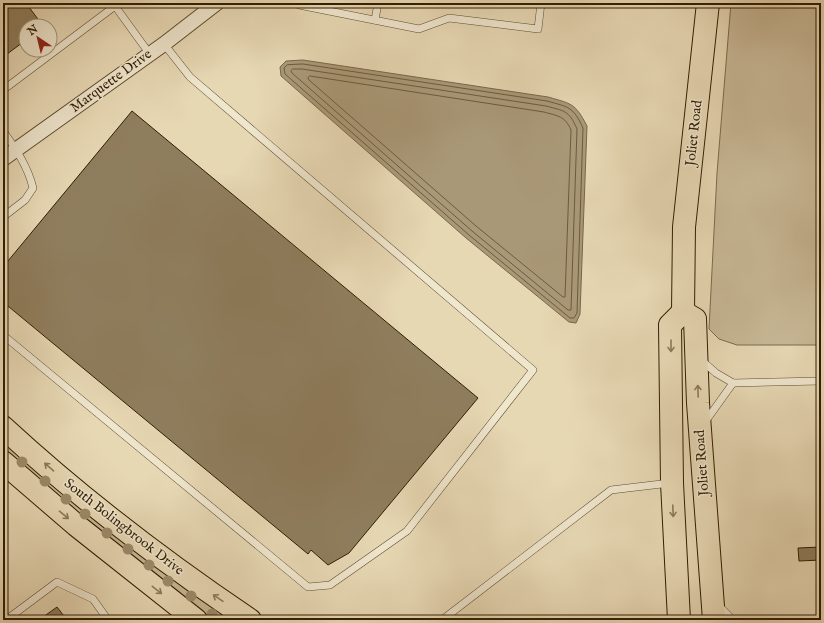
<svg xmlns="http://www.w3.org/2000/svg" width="824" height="623" font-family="'IM FELL English',serif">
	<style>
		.green { fill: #c8b896; stroke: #7c6a4c }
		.water { fill: #a99877; stroke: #796748 }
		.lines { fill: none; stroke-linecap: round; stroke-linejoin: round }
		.shore { stroke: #6c5a3c; stroke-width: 1 }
		.building { fill: #8f7e5e; stroke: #301d01 }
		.service-casing { stroke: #5e4c2e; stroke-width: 8 }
		.minor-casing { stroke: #5e4c2e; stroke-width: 16 }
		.primary-casing { stroke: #301d01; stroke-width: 24 }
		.service { stroke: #efe6ce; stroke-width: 7 }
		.minor { stroke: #efe6ce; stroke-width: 14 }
		.primary { stroke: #e7d8b4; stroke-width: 22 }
		.tree { fill: #9c8b6a }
		.oneway { stroke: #8c7a5a }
		.labels { text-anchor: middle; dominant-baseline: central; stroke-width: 3; stroke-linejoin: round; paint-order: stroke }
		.street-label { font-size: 14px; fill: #301d01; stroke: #efe6ce }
	</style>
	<rect width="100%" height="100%" fill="#e7d8b4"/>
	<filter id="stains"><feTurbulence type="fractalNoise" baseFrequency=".005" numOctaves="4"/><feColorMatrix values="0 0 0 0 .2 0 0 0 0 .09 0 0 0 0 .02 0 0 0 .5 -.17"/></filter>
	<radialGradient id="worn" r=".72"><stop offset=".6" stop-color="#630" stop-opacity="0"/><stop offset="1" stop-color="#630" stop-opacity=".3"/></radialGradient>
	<!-- green -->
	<g class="green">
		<path d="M 731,3 L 821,3 L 821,345 L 737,345 L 719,339 L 709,329 L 717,173 Z"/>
		<path d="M 3,439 L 233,620 L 211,620 L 157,579 L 25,469 L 3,449 Z"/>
	</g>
	<!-- water -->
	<path class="water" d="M 303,60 L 548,97 C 572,104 575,103 587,126 L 580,314 L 576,323 L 569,322 L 466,238 L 281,76 L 280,67 L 286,61 Z"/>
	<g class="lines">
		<!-- shore -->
		<g class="shore">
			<path d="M 303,64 L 547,101 C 568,107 573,106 583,128 L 577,313 L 574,318 L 570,318 L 469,235 L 285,74 L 284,68 L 287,65 Z"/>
			<path d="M 293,69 L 302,69 L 546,106 C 564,111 569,110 577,129 L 571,310 L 568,310 L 472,231 L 292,73 L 291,71 Z"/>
			<path d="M 310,76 L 544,112 C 558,116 565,116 571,130 L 565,297 L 563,297 L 476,226 L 309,80 L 308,78 Z"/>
		</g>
	</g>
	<!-- building -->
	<g class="building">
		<path d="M 3,3 L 26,3 L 43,26 L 26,26 L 26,40 L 3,57 Z"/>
		<path d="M 132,111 L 478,398 L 349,553 L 328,565 L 311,550 L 308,554 L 3,302 L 3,267 Z"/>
		<path d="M 821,547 L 821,560 L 799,561 L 798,548 Z"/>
		<path d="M 57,607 L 67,620 L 39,620 Z"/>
	</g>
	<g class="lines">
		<defs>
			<g id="service">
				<path d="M 297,3 L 299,5 L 419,29 L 449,18 L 538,29 L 541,3"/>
				<path d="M 375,20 L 378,3"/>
				<path d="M 3,90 L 115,6 L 149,53"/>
				<path d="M 3,131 C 16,149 28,167 33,188 L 25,200 L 3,217"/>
				<path d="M 3,335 L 308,587 L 330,585 L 407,531 L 533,370 L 190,77 L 164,44"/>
				<path d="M 701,360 L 716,373 L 733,383 L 821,381"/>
				<path d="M 705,422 L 733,383"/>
				<path d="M 719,606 L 733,620"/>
				<path d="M 6,620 L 57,582 L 93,599 L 108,620"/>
				<path d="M 442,620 L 611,490 L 670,483"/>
			</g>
			<path id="minor" d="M 3,159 L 164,44 L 217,3"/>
			<g id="primary">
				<path d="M 683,312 L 695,319 L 698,403 L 714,620"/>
				<path d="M 3,427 C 80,498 164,562 250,620"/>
				<path d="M 3,462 L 76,525 L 196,620"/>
				<path d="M 679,620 L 672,483 L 670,325 L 683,312 L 684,227 L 708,3"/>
			</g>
		</defs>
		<!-- service casing -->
		<use href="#service" class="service-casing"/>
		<!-- minor casing -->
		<use href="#minor" class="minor-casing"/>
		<!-- primary casing -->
		<use href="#primary" class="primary-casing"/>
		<!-- service -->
		<use href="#service" class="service"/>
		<!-- minor -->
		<use href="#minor" class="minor"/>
		<!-- primary -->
		<use href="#primary" class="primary"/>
	</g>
	<!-- trees -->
	<g class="tree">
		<circle cx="22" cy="462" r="5.5"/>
		<circle cx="45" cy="481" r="5.5"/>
		<circle cx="66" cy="499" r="5.5"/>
		<circle cx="85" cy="514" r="5.5"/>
		<circle cx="107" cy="533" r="5.5"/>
		<circle cx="128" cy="549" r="5.5"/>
		<circle cx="149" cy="565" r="5.5"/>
		<circle cx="168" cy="581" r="5.5"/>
		<circle cx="191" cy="596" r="5.5"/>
		<circle cx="212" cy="614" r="5.5"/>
	</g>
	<!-- one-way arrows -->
	<defs><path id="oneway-shaft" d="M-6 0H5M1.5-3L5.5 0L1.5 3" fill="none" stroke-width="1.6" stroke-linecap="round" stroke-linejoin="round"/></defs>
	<g class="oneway">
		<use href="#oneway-shaft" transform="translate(671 346) rotate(90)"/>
		<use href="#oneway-shaft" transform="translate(698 391) rotate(-92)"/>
		<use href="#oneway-shaft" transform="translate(49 467) rotate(-139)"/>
		<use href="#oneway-shaft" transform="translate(673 511) rotate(88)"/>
		<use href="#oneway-shaft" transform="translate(64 515) rotate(40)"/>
		<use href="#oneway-shaft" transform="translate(157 590) rotate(38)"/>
		<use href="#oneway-shaft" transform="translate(218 598) rotate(-146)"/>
	</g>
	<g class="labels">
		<!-- street labels -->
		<g class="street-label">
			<text transform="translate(111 81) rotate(-36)">Marquette Drive</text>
			<text transform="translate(694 133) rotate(-84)">Joliet Road</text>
			<text transform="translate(702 463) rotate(-94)">Joliet Road</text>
			<text transform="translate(124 527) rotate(38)">South Bolingbrook Drive</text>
		</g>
	</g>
	<!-- margin -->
	<rect width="824" height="623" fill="none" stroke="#e7d8b4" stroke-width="16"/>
	<rect x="4" y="4" width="816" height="615" fill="none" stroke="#301d01" stroke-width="2"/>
	<rect x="8" y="8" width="808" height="607" fill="none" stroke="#301d01"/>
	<!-- north arrow -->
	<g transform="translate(38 38) rotate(325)"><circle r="19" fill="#efe6ce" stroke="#a3967c"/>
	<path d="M0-3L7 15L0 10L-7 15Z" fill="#8f2418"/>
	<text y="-6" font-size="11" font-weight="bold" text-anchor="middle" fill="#301d01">N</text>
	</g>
	<rect width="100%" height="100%" filter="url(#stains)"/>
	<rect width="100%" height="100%" fill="url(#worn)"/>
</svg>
